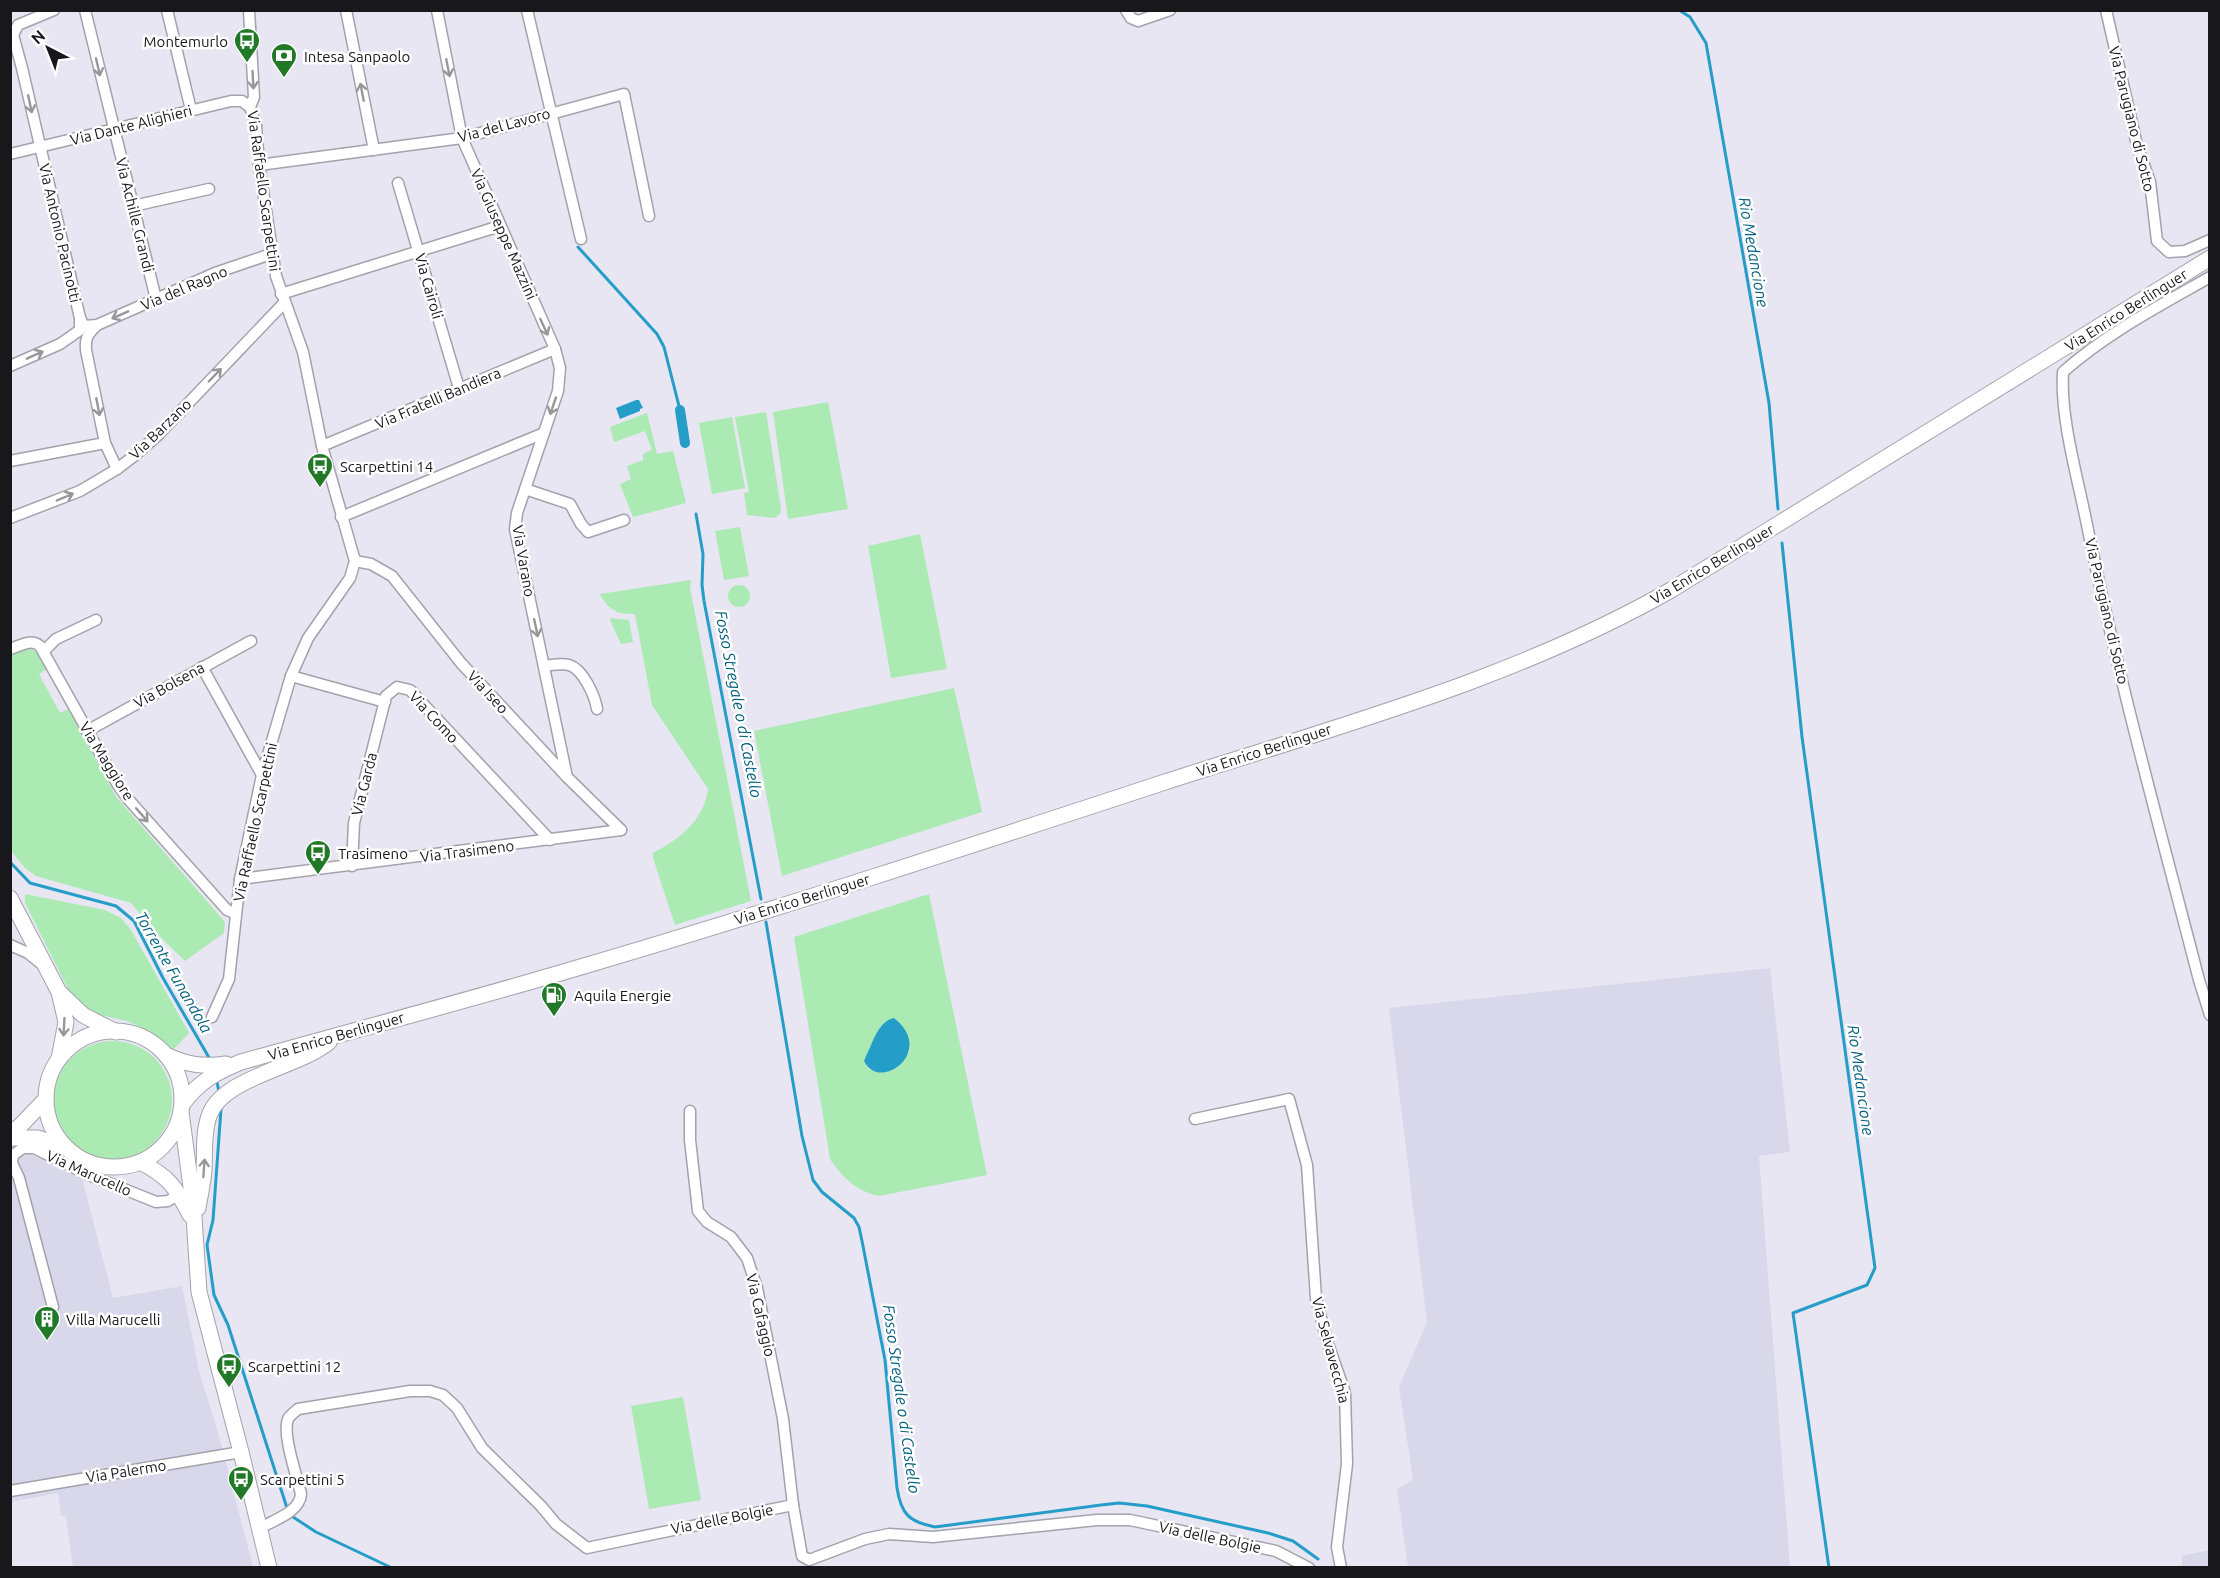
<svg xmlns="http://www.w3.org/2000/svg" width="2220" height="1578" font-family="Ubuntu,sans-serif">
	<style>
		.built { fill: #d9d8eb }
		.green { fill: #aceab4; fill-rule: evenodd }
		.water { fill: #259dc9 }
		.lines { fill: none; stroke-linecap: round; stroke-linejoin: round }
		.stream { stroke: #259dc9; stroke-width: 3 }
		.canal { stroke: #259dc9; stroke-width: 10 }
		.street-casing { stroke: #a2a2ac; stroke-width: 13 }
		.secondary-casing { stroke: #a2a2ac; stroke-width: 17 }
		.street { stroke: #fff; stroke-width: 10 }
		.secondary { stroke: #fff; stroke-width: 15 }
		.oneway { stroke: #979799 }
		.labels { text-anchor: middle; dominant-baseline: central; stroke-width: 5; stroke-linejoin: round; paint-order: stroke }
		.poi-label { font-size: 15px; fill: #18181c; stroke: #fff; text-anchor: start }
		.street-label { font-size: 15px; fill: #18181c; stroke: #fff }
		.water-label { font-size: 16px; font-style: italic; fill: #005f7d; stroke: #fff }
	</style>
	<rect width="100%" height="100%" fill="#e7e6f2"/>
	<!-- built -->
	<g class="built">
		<path d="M 1770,968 L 1790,1152 L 1759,1156 L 1790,1567 L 1408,1567 L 1397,1489 L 1413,1480 L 1399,1387 L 1427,1322 L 1389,1008 Z"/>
		<path d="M 11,1154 L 32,1155 L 82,1178 L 113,1298 L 182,1286 L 200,1375 L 218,1432 L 253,1567 L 73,1567 L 66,1516 L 61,1516 L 58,1493 L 11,1502 Z"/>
		<path d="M 2209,1550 L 2209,1567 L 2182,1567 L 2182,1556 Z"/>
	</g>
	<!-- green -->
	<g class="green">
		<path d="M 828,402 L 848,509 L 788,519 L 773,412 Z"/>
		<path d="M 766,412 L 781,509 L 780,514 L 775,518 L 747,515 L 744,493 L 749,492 L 735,417 Z"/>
		<path d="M 647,413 L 657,454 L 673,451 L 686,503 L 633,517 L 620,484 L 631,479 L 627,466 L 643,460 L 643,454 L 652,450 L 645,431 L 614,442 L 610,427 Z"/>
		<path d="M 732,417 L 745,488 L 712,494 L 699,423 Z"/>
		<path d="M 740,527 L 749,576 L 724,580 L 715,531 Z"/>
		<path d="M 920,534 L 947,669 L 891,678 L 868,546 Z"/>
		<path d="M 691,580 L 690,588 L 751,901 L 675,925 L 653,858 L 653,853 C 680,839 704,820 708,789 L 652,705 L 635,614 C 618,615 607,609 600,594 Z"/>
		<circle cx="739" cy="596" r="11"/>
		<path d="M 611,618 L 629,620 L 633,642 L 621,644 L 610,620 Z"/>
		<path d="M 27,649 C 39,649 42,660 47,669 L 39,674 L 60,713 L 68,709 L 117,798 L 225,922 L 224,933 L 185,961 L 156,933 L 150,935 L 141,915 L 131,903 L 36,876 L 25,868 L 11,851 L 10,656 Z"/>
		<path d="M 954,688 L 982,812 L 782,876 L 754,731 Z"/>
		<path d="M 25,894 L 105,910 L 121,918 L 131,930 L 189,1033 L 173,1050 L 150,1032 L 127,1021 L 91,1013 L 70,993 L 25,903 Z"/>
		<path d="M 929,894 L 987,1175 L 879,1196 C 856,1191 843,1178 830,1159 L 794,937 ZM 881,1026 L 906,1033 L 910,1052 L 869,1070 L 864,1061 Z"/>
		<circle cx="113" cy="1100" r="59"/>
		<path d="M 683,1397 L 701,1500 L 649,1509 L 631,1406 Z"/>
	</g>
	<!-- water -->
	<g class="water">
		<path d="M 636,400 L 639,400 L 643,408 L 640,409 L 640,411 L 620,419 L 616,408 Z"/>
		<path d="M 894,1018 C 937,1052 879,1093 864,1061 L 866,1056 C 873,1043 878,1021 894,1018 Z"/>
	</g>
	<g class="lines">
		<!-- stream -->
		<g class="stream">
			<path d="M 1679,10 L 1690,17 L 1706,43 L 1769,403 L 1778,509"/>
			<path d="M 578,247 L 657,334 L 664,347 L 680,410"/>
			<path d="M 696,514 L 703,554 L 702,585 L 704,601 L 761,899"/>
			<path d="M 1782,543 L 1802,737 L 1875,1268 L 1867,1285 L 1793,1313 L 1829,1568"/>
			<path d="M 10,862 L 30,883 L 116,906 L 134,921 L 163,978 L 211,1061"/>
			<path d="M 766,922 L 802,1136 L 813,1180 L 822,1192 L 854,1218 L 859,1227 L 862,1241 L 885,1360 L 897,1488 C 901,1514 909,1522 935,1527 L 1101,1505 L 1119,1503 L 1147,1506 L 1268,1533 L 1293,1541 L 1318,1559"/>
			<path d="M 217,1082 L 219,1092"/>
			<path d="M 221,1109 L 213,1220 L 207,1245 L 214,1295 L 228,1325 L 287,1508"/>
			<path d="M 293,1517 L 316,1532 L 392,1568"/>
		</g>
		<!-- canal -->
		<path class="canal" d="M 680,410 L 685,443"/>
		<defs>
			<g id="street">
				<path d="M 85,10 L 156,299"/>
				<path d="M 167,10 L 191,110"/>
				<path d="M 346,10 L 374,150"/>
				<path d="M 437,10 L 462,138 L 555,349 L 560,368 L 558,391 L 517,513 L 515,529 L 567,777"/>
				<path d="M 527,10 L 581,239"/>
				<path d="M 1126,10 L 1131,18 L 1138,21 L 1170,10"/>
				<path d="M 2106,10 L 2137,145 L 2150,182 L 2157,241 L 2169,252 L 2185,251 L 2210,240"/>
				<path d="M 10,154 L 231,101 L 242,101 L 250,107"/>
				<path d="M 259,165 L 462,138 L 624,94 L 649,216"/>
				<path d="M 398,183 L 459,388"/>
				<path d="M 133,206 L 209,189"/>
				<path d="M 2210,277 C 2159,306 2107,333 2063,372 C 2060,418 2078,479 2087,525 C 2118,678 2160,829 2199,980 L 2210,1015"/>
				<path d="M 281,294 L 500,226"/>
				<path d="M 80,318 L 84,326 L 97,325 L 215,273 L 271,254"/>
				<path d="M 97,325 C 88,334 85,337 86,350 L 105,443 L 117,469"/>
				<path d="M 10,366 L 60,344 L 80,330 L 80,318 L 22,68 L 13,35 L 18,25 L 54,10"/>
				<path d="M 322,446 L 555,349"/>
				<path d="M 10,461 L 105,443"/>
				<path d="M 525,489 L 570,504 L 581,524 L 588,532 L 624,520"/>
				<path d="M 341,517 L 544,433"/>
				<path d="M 10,518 L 80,491 L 117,469 L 134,456 L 158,435 L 284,303"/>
				<path d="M 355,561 L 371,564 L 392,576 L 461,663 L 567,777 L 621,830"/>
				<path d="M 10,649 C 20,646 31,638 40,646 L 118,785 L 128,799 L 227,910 L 235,913"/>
				<path d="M 44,651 L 56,639 L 96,620"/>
				<path d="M 544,666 C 552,665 561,663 569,665 C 583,669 595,696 597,709"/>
				<path d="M 202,667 L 262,775"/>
				<path d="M 291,676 L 385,702"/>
				<path d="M 87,731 L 251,641"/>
				<path d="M 352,866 L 354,823 L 386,696 L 397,687 L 410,690 L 550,840"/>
				<path d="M 240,879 L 621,830"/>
				<path d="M 10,945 L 28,953 L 43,965"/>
				<path d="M 212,1017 L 229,979 L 240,879 L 262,775 L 291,676 L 308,638 L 350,578 L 355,561 L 322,446 L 303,352 L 276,276 L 259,165 L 256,125 L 250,107 L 254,97 L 249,10"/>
				<path d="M 690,1111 L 690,1140 L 698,1211 L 707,1222 L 731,1237 L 747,1258 L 757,1288 L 783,1419 L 793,1505 L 802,1556 L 809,1560 L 865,1539 L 889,1534 L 933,1537 L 1097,1520 L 1130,1520 L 1276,1551 L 1309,1568"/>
				<path d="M 1195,1119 L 1289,1099 L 1307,1165 L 1316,1298 L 1327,1341 L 1345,1393 L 1347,1464 L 1337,1547 L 1341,1568"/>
				<path d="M 53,1307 L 19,1178 L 12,1163 L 13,1155 L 23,1148 L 34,1148 L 89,1175 L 156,1202 L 168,1201 L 180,1194"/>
				<path d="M 10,1491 L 241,1452"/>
				<path d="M 260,1528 C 274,1520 300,1512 301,1494 C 297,1476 282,1435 288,1419 C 290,1415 295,1412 298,1409 L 410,1391 L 430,1391 L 443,1395 L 457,1408 L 482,1448 L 541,1506 L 556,1524 L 587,1548 L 793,1505"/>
			</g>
			<g id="secondary">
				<path d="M 10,898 L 59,992 L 66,1022 L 59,1059"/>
				<path d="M 60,993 L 83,1015 L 116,1032"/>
				<circle cx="114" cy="1099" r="68"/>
				<path d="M 166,1055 C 187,1065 203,1067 226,1064"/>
				<path d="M 182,1105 C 197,1083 216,1072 241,1062 C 355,1030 470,1000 584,966 C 778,909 970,846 1162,783 C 1334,727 1513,680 1671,590 L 2210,258"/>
				<path d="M 181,1112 L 193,1202 L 199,1292 L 241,1452 L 269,1568"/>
				<path d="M 10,1132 L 19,1127 L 46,1099"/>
				<path d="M 10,1138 L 38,1138 L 65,1148"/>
				<path d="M 140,1162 C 168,1176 176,1187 190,1215"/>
				<path d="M 198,1208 C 200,1196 203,1183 204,1171 C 205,1153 203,1133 209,1116 C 222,1077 298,1068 329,1042"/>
			</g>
		</defs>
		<!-- street casing -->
		<use href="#street" class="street-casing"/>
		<!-- secondary casing -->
		<use href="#secondary" class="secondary-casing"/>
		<!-- street -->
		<use href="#street" class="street"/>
		<!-- secondary -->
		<use href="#secondary" class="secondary"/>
	</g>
	<!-- one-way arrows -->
	<defs><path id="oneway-shaft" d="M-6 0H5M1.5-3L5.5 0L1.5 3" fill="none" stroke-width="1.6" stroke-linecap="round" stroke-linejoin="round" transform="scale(1.5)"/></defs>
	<g class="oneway">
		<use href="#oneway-shaft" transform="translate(98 67) rotate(77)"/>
		<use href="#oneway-shaft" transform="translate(448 68) rotate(79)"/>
		<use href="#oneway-shaft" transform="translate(253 80) rotate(87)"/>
		<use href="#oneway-shaft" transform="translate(362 92) rotate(-101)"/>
		<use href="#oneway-shaft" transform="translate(30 104) rotate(78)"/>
		<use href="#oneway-shaft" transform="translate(120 315) rotate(156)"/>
		<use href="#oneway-shaft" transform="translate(544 327) rotate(65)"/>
		<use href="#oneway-shaft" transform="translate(35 355) rotate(-24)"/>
		<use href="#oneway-shaft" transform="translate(215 375) rotate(-46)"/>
		<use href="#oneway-shaft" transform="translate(553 406) rotate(109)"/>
		<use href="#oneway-shaft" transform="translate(98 407) rotate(79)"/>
		<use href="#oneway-shaft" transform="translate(65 497) rotate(-23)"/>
		<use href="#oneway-shaft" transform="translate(536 628) rotate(78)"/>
		<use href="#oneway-shaft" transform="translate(142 815) rotate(49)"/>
		<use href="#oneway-shaft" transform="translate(64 1027) rotate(93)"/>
		<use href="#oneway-shaft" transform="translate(204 1168) rotate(-86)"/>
	</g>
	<!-- icons -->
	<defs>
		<symbol id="bus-pin" viewBox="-11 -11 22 30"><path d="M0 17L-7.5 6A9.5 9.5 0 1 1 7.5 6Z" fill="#217826" stroke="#fff"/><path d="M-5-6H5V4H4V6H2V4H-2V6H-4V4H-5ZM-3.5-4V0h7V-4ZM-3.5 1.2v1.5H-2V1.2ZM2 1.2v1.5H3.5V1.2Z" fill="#fff"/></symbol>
		<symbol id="bank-pin" viewBox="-11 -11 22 30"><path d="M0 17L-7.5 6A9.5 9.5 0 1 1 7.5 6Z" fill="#217826" stroke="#fff"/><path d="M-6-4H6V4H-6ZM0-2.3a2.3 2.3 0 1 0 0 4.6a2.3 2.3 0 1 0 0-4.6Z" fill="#fff"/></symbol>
		<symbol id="fuel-pin" viewBox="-11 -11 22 30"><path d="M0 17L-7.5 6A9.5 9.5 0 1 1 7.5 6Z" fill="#217826" stroke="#fff"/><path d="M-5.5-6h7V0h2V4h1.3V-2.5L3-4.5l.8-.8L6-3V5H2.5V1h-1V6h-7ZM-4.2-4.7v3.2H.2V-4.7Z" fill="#fff"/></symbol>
		<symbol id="building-pin" viewBox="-11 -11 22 30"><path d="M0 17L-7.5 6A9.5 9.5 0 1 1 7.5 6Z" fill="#217826" stroke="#fff"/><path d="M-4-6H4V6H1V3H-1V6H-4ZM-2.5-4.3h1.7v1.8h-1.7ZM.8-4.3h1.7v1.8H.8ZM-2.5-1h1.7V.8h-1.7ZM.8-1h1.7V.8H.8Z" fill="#fff"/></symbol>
	</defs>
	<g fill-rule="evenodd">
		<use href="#bus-pin" x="232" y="26" width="30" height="40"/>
		<use href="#bank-pin" x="269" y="41" width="30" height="40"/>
		<use href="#bus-pin" x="305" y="451" width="30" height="40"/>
		<use href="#bus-pin" x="303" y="838" width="30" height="40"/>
		<use href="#fuel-pin" x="539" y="980" width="30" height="40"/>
		<use href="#building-pin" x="32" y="1304" width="30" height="40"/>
		<use href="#bus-pin" x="214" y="1351" width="30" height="40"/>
		<use href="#bus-pin" x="226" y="1464" width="30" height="40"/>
	</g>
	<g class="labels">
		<!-- poi labels -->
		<g class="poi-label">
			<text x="228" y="41" text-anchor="end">Montemurlo</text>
			<text x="304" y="56">Intesa Sanpaolo</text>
			<text x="340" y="466">Scarpettini 14</text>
			<text x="338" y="853">Trasimeno</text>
			<text x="574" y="995">Aquila Energie</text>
			<text x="66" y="1319">Villa Marucelli</text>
			<text x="248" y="1366">Scarpettini 12</text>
			<text x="260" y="1479">Scarpettini 5</text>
		</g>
		<!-- street labels -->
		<g class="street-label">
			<text transform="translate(2132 119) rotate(76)">Via Parugiano di Sotto</text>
			<text transform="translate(131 125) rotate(-14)">Via Dante Alighieri</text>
			<text transform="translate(504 125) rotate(-15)">Via del Lavoro</text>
			<text transform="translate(264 191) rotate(82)">Via Raffaello Scarpettini</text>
			<text transform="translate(135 215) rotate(76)">Via Achille Grandi</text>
			<text transform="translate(60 233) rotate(77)">Via Antonio Pacinotti</text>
			<text transform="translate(504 234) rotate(66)">Via Giuseppe Mazzini</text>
			<text transform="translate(429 286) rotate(74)">Via Cairoli</text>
			<text transform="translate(184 288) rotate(-23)">Via del Ragno</text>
			<text transform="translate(2126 310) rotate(-32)">Via Enrico Berlinguer</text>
			<text transform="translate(438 398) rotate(-23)">Via Fratelli Bandiera</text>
			<text transform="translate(160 429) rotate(-44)">Via Barzano</text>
			<text transform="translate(524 561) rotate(80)">Via Varano</text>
			<text transform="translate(1712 564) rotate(-31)">Via Enrico Berlinguer</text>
			<text transform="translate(2107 611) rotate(77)">Via Parugiano di Sotto</text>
			<text transform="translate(169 685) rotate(-29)">Via Bolsena</text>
			<text transform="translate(488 692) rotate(47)">Via Iseo</text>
			<text transform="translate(434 717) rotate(47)">Via Como</text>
			<text transform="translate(1264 750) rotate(-18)">Via Enrico Berlinguer</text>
			<text transform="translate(107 761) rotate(58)">Via Maggiore</text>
			<text transform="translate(364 784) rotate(-76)">Via Garda</text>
			<text transform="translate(255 822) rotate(-78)">Via Raffaello Scarpettini</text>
			<text transform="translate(467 851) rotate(-7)">Via Trasimeno</text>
			<text transform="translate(802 899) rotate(-17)">Via Enrico Berlinguer</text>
			<text transform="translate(336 1036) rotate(-16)">Via Enrico Berlinguer</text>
			<text transform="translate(89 1173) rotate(24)">Via Marucello</text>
			<text transform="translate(761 1315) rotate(77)">Via Cafaggio</text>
			<text transform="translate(1331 1350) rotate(75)">Via Selvavecchia</text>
			<text transform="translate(126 1471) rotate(-9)">Via Palermo</text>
			<text transform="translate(722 1519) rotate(-11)">Via delle Bolgie</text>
			<text transform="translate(1210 1537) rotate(12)">Via delle Bolgie</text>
		</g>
		<!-- water labels -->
		<g class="water-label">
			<text transform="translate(1754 252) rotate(80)">Rio Medancione</text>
			<text transform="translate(739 704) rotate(79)">Fosso Stregale o di Castello</text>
			<text transform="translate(174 972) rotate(60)">Torrente Funandola</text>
			<text transform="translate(1861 1080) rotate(82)">Rio Medancione</text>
			<text transform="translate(902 1399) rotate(82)">Fosso Stregale o di Castello</text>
		</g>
	</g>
	<!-- border -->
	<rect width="2220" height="1578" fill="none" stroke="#18181c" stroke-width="24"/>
	<!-- north arrow -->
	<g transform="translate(48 48) rotate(318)" stroke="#ffffff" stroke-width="4.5" paint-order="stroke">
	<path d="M0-4.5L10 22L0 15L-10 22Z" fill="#18181c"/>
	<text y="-9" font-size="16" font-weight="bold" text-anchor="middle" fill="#18181c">N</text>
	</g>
</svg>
